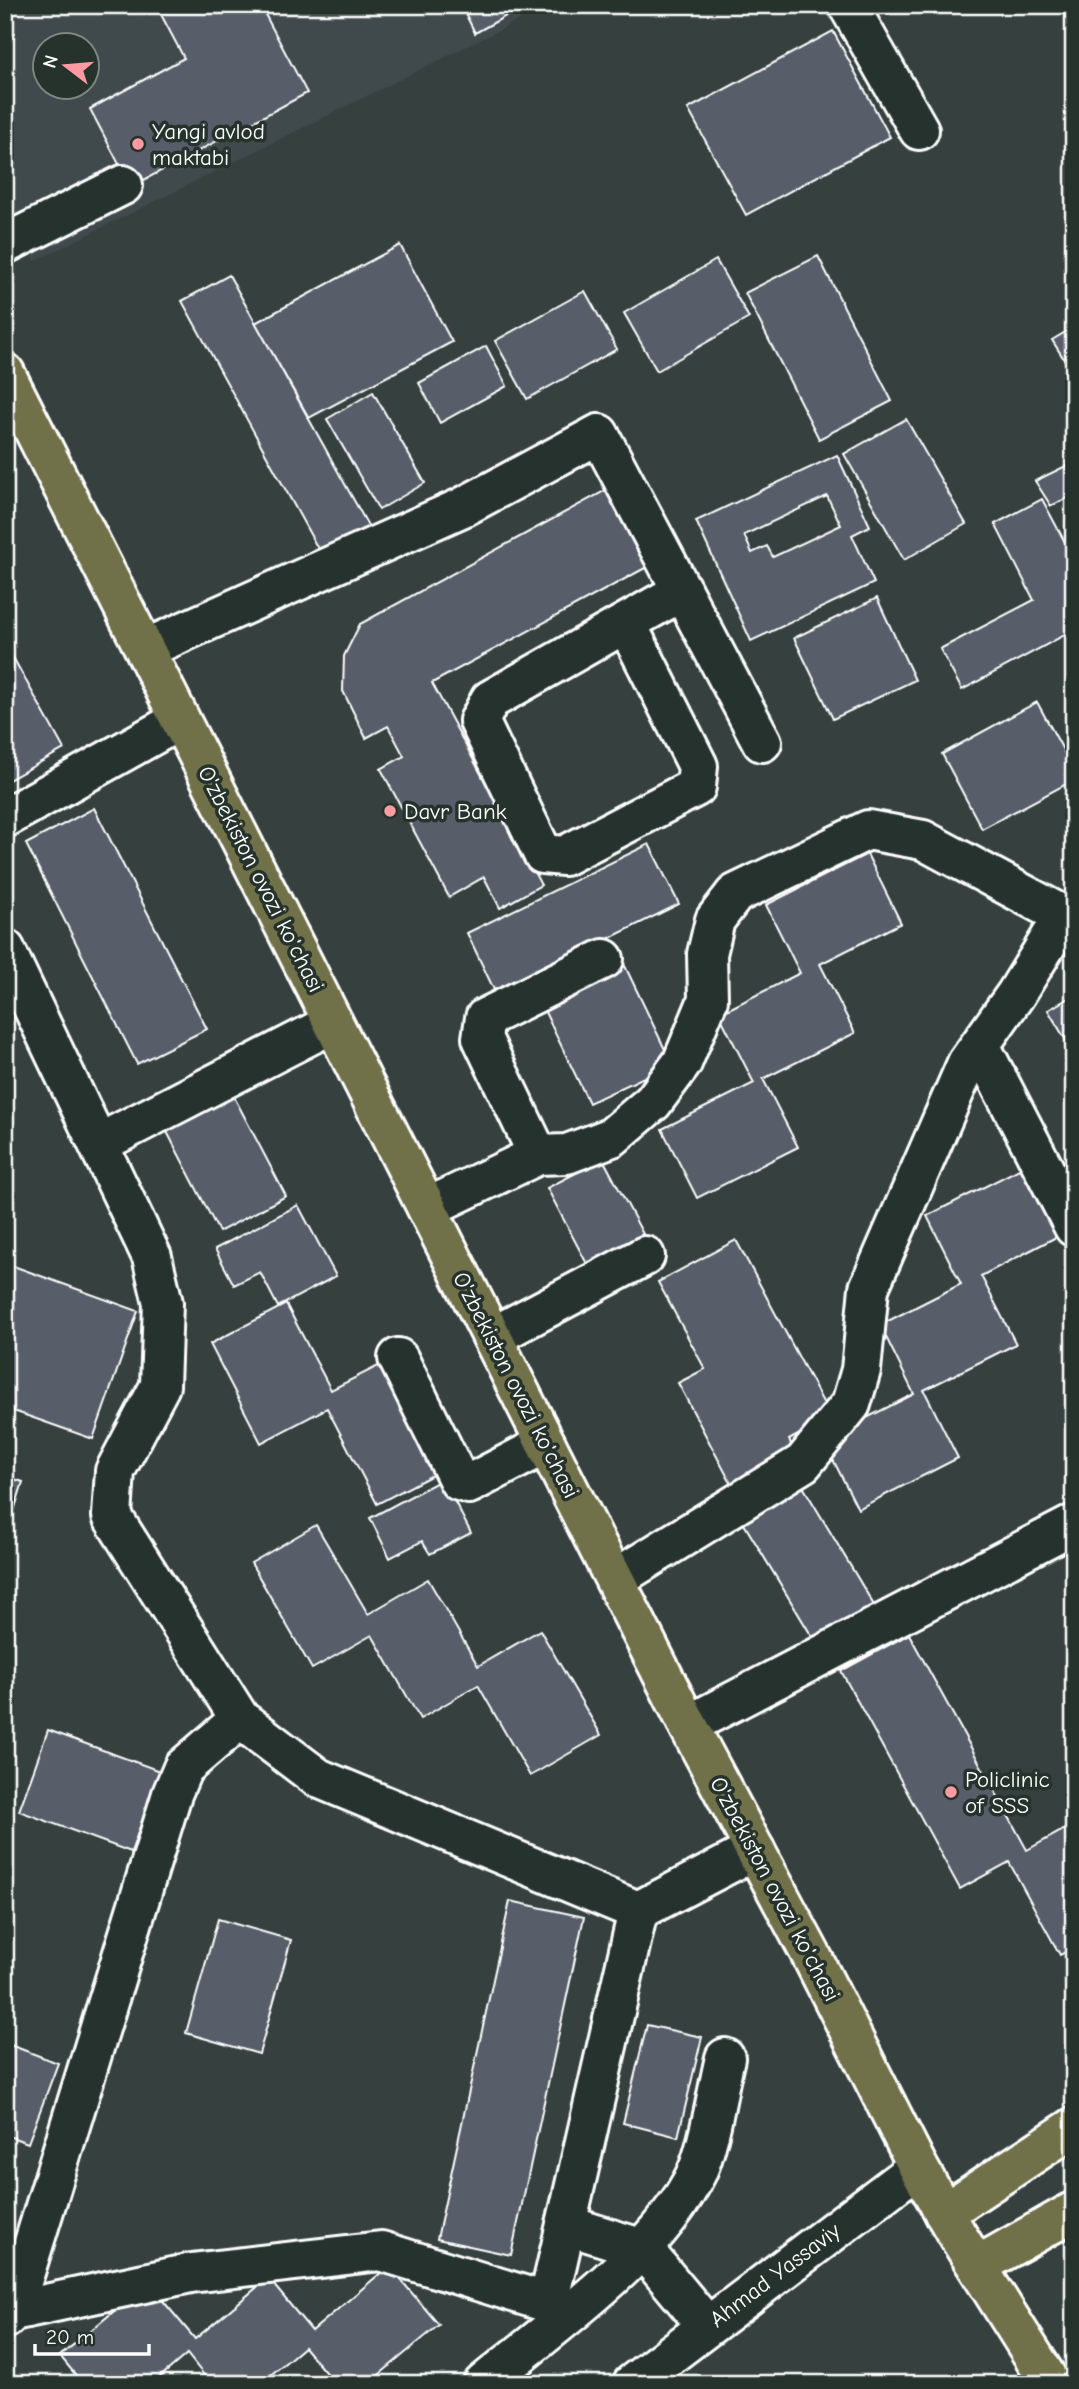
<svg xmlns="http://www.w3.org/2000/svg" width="1079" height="2389" font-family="'Comic Neue',sans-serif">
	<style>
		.built { fill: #40494c; fill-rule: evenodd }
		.building { fill: #585d6a; stroke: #fff; stroke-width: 2; fill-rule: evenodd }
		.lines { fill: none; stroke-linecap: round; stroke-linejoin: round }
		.minor-casing { stroke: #fff; stroke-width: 44 }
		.major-casing { stroke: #fff; stroke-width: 44 }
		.minor { stroke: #26332d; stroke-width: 38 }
		.major { stroke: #70704a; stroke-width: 38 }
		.poi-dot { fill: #ff9aa2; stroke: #26332d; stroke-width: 2.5 }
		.labels { text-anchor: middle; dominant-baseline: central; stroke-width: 7; stroke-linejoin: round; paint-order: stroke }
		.poi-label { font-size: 23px; fill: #fff; stroke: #26332d; text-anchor: start }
		.street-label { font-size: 23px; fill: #fff; stroke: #26332d }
	</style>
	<rect width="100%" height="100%" fill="#35403f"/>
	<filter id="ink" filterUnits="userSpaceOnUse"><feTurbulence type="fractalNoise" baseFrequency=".0143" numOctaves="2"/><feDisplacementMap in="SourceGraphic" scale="14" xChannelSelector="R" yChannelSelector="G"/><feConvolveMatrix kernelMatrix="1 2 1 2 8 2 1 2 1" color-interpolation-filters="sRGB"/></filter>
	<g filter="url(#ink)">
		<!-- built -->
		<path class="built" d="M 5,5 L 550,5 L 35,261 L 5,200 ZM 46,46 L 88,46 L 88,88 L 46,88 Z"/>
		<!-- building -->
		<g class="building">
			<path d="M 156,5 L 260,5 L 307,93 L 131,187 L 90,109 L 184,58 Z"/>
			<path d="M 461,5 L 526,5 L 475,33 Z"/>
			<path d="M 833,31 L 890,137 L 746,215 L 688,109 Z"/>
			<path d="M 400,245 L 452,342 L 309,418 L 255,323 Z"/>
			<path d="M 818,256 L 892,401 L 819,439 L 745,293 Z"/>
			<path d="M 716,260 L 749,318 L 657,371 L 624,313 Z"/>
			<path d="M 229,275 L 371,531 L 323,558 L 182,301 Z"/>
			<path d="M 585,291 L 617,349 L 527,399 L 495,341 Z"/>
			<path d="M 1074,327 L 1074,375 L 1052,340 Z"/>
			<path d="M 486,346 L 507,386 L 440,423 L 419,383 Z"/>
			<path d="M 373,392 L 425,483 L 379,510 L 327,419 Z"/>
			<path d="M 906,419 L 966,524 L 904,560 L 844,454 Z"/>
			<path d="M 837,455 L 870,526 L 852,535 L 874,583 L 751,641 L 696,521 ZM 827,496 L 841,525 L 773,557 L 767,546 L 752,553 L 744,535 Z"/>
			<path d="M 1074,462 L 1074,495 L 1051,506 L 1035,481 Z"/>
			<path d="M 606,490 L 647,567 L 432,683 L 541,885 L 500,908 L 484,877 L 449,897 L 381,769 L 404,756 L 388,726 L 366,738 L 343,691 L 344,656 L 360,624 Z"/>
			<path d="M 1042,499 L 1074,559 L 1074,630 L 962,690 L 940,649 L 1034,600 L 995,524 Z"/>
			<path d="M 877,598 L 915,680 L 833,719 L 794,638 Z"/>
			<path d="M 5,643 L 64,749 L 5,782 Z"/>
			<path d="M 1037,702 L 1074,770 L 1074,799 L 1066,784 L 982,829 L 942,754 Z"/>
			<path d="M 94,808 L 207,1029 L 137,1064 L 26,844 Z"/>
			<path d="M 649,844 L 679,904 L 496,994 L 467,933 Z"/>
			<path d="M 867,854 L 901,923 L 820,964 L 855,1033 L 763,1079 L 798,1147 L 697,1198 L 662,1129 L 754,1083 L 719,1014 L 800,973 L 766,905 Z"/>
			<path d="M 625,966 L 672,1064 L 589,1103 L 542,1006 Z"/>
			<path d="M 1074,995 L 1074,1054 L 1048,1010 Z"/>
			<path d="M 232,1093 L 286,1196 L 219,1232 L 165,1128 Z"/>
			<path d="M 603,1159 L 643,1234 L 587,1264 L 547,1188 Z"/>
			<path d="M 1027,1165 L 1062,1234 L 981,1276 L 1016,1344 L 924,1390 L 958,1458 L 858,1509 L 823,1440 L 914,1394 L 880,1325 L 961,1284 L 927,1216 Z"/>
			<path d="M 298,1205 L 336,1276 L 278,1307 L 260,1272 L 234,1285 L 215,1249 Z"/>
			<path d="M 736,1240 L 831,1417 L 789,1440 L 798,1457 L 735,1491 L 678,1383 L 705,1369 L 658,1282 Z"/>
			<path d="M 5,1263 L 138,1311 L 93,1439 L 5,1408 Z"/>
			<path d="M 286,1304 L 331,1390 L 392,1359 L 448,1467 L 377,1504 L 327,1408 L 261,1443 L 210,1344 Z"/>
			<path d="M 5,1476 L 23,1482 L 5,1540 Z"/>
			<path d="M 798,1478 L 875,1607 L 816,1643 L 738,1514 Z"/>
			<path d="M 443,1479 L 471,1533 L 430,1554 L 422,1541 L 390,1558 L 370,1518 Z"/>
			<path d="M 316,1525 L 368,1614 L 428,1579 L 478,1666 L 540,1630 L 601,1735 L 530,1776 L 478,1685 L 420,1719 L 372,1635 L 312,1669 L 251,1563 Z"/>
			<path d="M 909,1634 L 1027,1850 L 1074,1824 L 1074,1948 L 1060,1955 L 1009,1862 L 960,1889 L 841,1671 Z"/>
			<path d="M 48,1730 L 160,1771 L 131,1852 L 19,1811 Z"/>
			<path d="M 510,1901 L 584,1917 L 511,2255 L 437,2239 Z"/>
			<path d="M 218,1919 L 291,1940 L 259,2054 L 186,2033 Z"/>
			<path d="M 647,2025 L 702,2037 L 678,2137 L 623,2123 Z"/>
			<path d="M 5,2043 L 58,2063 L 28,2143 L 5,2135 Z"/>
			<path d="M 389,2266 L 439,2325 L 368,2384 L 335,2384 L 304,2347 L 260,2384 L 211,2384 L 187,2354 L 152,2384 L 83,2384 L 60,2356 L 148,2283 L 195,2339 L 268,2278 L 312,2331 Z"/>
		</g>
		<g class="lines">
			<defs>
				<g id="minor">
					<path d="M 848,5 L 919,130"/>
					<path d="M 5,244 L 123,185"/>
					<path d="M 626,623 L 698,766 L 696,787 L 564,856 L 543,854 L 479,721 L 490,700 L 682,591"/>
					<path d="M 145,649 L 463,507 L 599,434 L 762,742"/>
					<path d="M 5,818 L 180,720"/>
					<path d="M 5,949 L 152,1257 L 163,1303 L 160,1386 L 115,1471 L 112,1516 L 240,1719 L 318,1778 L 638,1911 L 551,2290 L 539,2300 L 381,2251 L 191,2273 L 13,2311 L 5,2319"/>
					<path d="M 980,1045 L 1074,1227"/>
					<path d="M 100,1143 L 333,1023"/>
					<path d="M 538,1155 L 482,1038 L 485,1018 L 604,959"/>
					<path d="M 427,1208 L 538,1155 L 567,1154 L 612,1137 L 653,1102 L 682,1063 L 708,1000 L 707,954 L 715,920 L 735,894 L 868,830 L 923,840 L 1064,916 L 1074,918"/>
					<path d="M 492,1337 L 645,1256"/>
					<path d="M 398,1358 L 459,1481 L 469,1484 L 546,1444"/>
					<path d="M 615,1579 L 803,1463 L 851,1404 L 861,1370 L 869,1288 L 967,1063 L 1016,994 L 1064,916"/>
					<path d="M 688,1725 L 1074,1524"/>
					<path d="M 638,1911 L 755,1850"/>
					<path d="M 566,2225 L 643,2249 L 707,2326"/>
					<path d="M 5,2308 L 13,2311 L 172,1794 L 183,1768 L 240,1719"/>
					<path d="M 483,2384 C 554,2325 657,2255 697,2172 C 710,2143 717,2090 725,2058"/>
					<path d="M 632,2384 L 918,2167"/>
				</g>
				<g id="major">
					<path d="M 5,373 L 688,1725 L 811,1955 L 918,2167 L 956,2233 L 1051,2384"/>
					<path d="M 944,2213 L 1074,2127"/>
					<path d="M 977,2266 L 1074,2211"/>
				</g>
			</defs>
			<!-- minor casing -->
			<use href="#minor" class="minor-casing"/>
			<!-- major casing -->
			<use href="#major" class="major-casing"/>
			<!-- minor -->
			<use href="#minor" class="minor"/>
			<!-- major -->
			<use href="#major" class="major"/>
		</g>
	</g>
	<!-- markers -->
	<g class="poi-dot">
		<circle cx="138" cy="144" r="7"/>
		<circle cx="390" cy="811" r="7"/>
		<circle cx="951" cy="1792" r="7"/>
	</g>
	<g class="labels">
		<!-- poi labels -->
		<g class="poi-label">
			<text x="152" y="131">Yangi avlod<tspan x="152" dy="26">maktabi</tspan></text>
			<text x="404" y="811">Davr Bank</text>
			<text x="965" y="1779">Policlinic<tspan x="965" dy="26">of SSS</tspan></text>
		</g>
		<!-- street labels -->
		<g class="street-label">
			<text transform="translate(261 879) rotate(63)">O'zbekiston ovozi ko'chasi</text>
			<text transform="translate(516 1385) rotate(63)">O'zbekiston ovozi ko'chasi</text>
			<text transform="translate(775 1889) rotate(62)">O'zbekiston ovozi ko'chasi</text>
			<text transform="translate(775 2275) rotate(-37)">Ahmad Yassaviy</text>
		</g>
	</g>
	<!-- margin -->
	<rect width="1079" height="2389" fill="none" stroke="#26332d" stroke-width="28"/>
	<rect x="14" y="14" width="1051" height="2361" fill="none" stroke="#fff" stroke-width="2.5" filter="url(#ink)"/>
	<!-- north arrow -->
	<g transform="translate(66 66) rotate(286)"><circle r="33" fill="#26332d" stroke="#7d8581" stroke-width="2"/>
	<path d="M0-5L12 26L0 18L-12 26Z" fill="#ff9aa2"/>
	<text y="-10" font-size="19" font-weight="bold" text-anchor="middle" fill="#ffffff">N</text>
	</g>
	<!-- scale -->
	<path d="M35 2344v10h114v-10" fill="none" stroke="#ffffff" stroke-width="3.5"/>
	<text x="46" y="2344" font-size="21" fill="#ffffff" stroke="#26332d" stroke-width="5" paint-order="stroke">20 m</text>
</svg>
